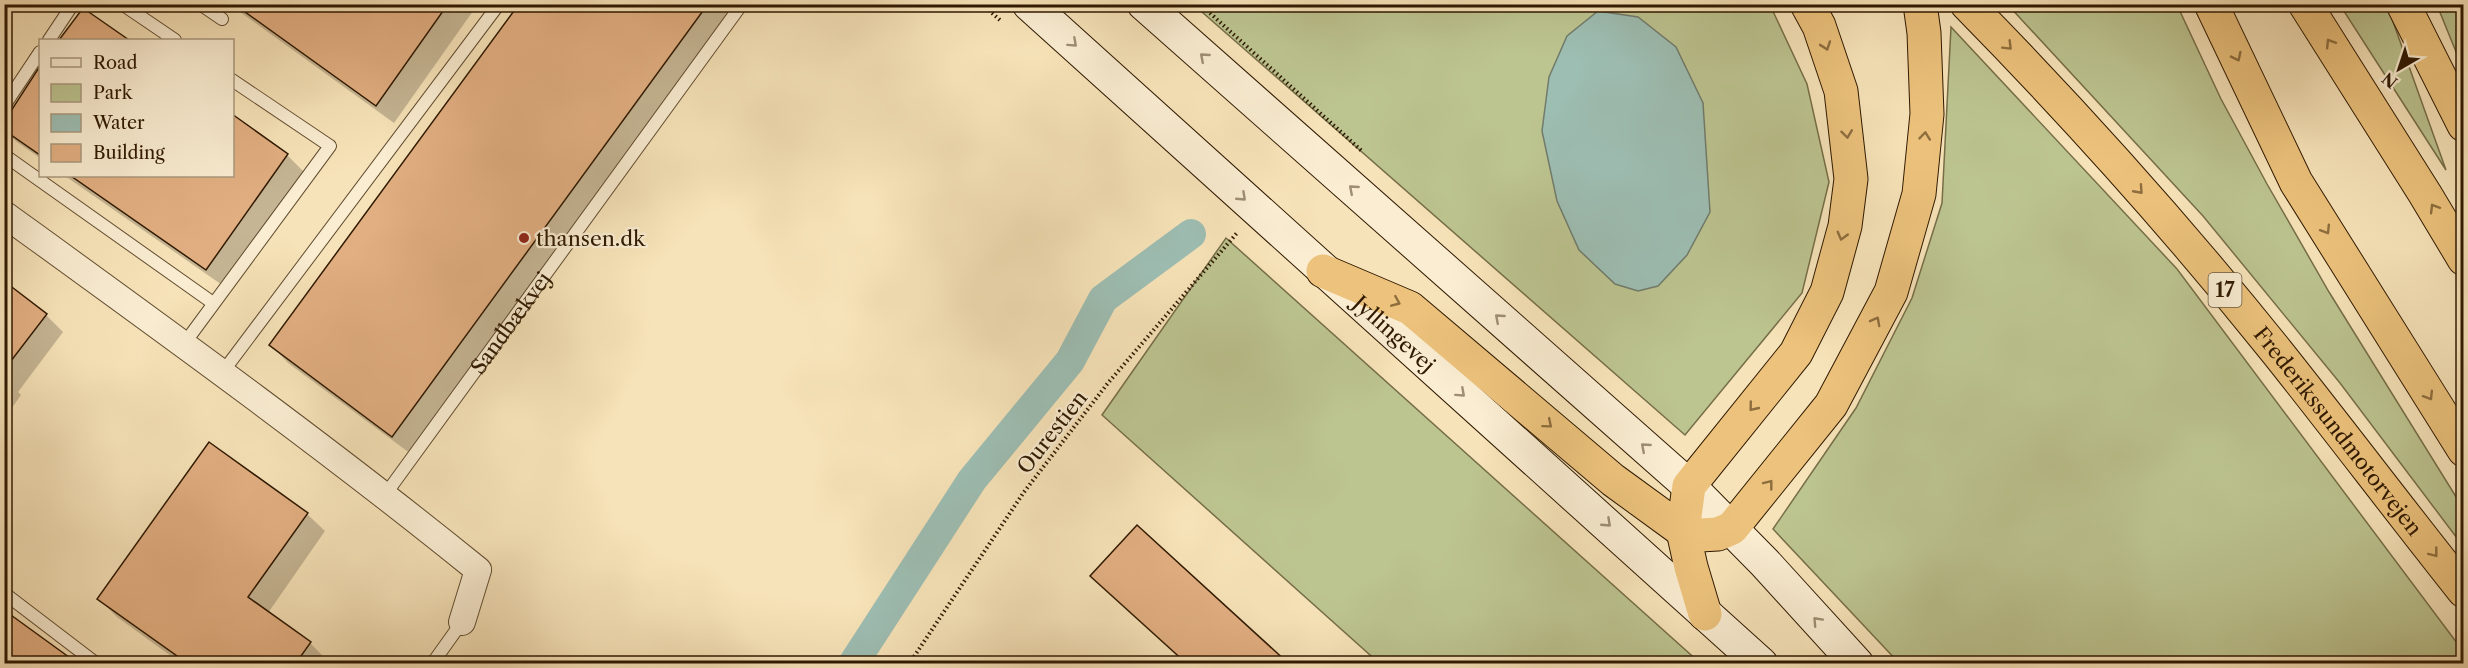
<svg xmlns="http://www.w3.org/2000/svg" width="2468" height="668" font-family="'Libre Caslon Text',serif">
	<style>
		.green { fill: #bcc490; stroke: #766e48; stroke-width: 1.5 }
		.water { fill: #9dbeb3; stroke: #717c6c; stroke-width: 1.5 }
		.shadow { fill: #0003 }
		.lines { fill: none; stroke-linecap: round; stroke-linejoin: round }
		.canal { stroke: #9dbeb3; stroke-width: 30 }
		.building { fill: #e2af82; stroke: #2f1901; stroke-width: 1.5 }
		.lane-casing { stroke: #614c2f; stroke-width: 14 }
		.street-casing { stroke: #614c2f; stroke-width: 28 }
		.secondary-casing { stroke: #2f1901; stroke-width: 35 }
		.highway-casing { stroke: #2f1901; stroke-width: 35 }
		.path { stroke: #2f1901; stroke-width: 4; stroke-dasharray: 1.5 3; stroke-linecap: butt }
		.lane { stroke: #faedd2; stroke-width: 12 }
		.street { stroke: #faedd2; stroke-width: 26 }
		.secondary { stroke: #faedd2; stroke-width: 33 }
		.highway { stroke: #ecc27c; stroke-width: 33 }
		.oneway { stroke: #9f8e74 }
		.oneway2 { stroke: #8e6e3e }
		.poi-dot { fill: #8f2418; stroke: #faedd2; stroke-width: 2 }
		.labels { text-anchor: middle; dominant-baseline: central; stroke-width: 4.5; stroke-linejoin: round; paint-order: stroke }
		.shield { fill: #faedd2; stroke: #6c5940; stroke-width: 1.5 }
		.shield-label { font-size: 20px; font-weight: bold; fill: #2f1901 }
		.poi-label { font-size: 21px; fill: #2f1901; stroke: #faedd2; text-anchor: start }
		.street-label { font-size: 21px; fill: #2f1901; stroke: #faedd2 }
	</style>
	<rect width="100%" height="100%" fill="#f7e3b9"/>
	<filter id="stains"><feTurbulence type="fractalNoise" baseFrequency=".00333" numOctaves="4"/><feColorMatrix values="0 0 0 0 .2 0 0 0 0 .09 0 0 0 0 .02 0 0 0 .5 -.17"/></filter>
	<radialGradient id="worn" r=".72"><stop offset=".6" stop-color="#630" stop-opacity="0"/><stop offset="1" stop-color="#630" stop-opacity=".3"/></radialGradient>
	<!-- green -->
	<g class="green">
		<path d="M 1194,5 L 1770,5 L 1807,84 L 1829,182 L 1802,293 L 1685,435 Z"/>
		<path d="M 2008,5 L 2177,5 L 2221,99 L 2267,184 L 2329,292 L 2463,508 L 2463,546 L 2340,383 L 2203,216 Z"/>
		<path d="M 2340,5 L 2387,5 L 2446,170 Z"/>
		<path d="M 2437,5 L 2463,5 L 2463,69 Z"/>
		<path d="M 1951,27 L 2177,269 L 2463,651 L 2463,663 L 1899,663 L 1773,529 L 1856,408 L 1912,298 L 1942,203 Z"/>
		<path d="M 1226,238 L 1700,663 L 1379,663 L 1102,415 Z"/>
	</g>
	<!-- water -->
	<path class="water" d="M 1598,11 L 1638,17 L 1676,47 L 1703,103 L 1710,212 L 1687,255 L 1658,286 L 1638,291 L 1615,284 L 1579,250 L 1557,201 L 1542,131 L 1549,77 L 1567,36 Z"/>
	<!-- shadow -->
	<g class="shadow">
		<path d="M 229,4 L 478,4 L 394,123 Z"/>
		<path d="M 521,4 L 739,4 L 411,454 L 288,363 L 271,345 Z"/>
		<path d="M 83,10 L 126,40 L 62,40 Z"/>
		<path d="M 40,71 L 40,158 L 17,142 L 4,130 L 12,112 Z"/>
		<path d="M 287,155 L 305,173 L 225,287 L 65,176 L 232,176 Z"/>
		<path d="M 4,283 L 46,315 L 63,332 L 18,392 L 21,395 L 4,419 Z"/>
		<path d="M 307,514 L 325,531 L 268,613 L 310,643 L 328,661 L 326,664 L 182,664 L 117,617 L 99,599 Z"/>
		<path d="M 1137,527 L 1286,664 L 1187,664 L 1110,594 Z"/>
		<path d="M 4,613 L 65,657 L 72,664 L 4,664 Z"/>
	</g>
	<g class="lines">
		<!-- canal -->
		<path class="canal" d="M 853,664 L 972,480 L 1070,361 L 1103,299 L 1191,234"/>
	</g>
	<!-- building -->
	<g class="building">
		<path d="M 234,4 L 448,4 L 376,106 Z"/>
		<path d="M 519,4 L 708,4 L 392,437 L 269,345 Z"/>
		<path d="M 83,8 L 129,40 L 59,40 Z"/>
		<path d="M 40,66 L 40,155 L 4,130 L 4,114 L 11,111 Z"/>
		<path d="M 232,114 L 288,154 L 206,270 L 71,176 L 232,176 Z"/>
		<path d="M 4,281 L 47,314 L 4,370 Z"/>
		<path d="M 209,442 L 308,513 L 248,597 L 311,642 L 296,663 L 187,663 L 97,599 Z"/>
		<path d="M 1137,525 L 1288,663 L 1186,663 L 1090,576 Z"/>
		<path d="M 4,610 L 77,663 L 4,663 Z"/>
	</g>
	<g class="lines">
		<defs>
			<g id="lane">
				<path d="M 122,4 L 175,40"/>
				<path d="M 200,4 L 222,19"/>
				<path d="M 49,40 L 73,4"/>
				<path d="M 4,106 L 40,52"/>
				<path d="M 4,155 L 213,303"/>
				<path d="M 184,344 L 330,146 L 232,80"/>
				<path d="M 222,373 L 499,4"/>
				<path id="s1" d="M 385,495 L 742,4"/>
				<path d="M 4,593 L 97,664"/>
				<path d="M 432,664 L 462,622"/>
			</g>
			<path id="street" d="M 4,214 C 164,330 325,446 478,570 L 462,622"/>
			<g id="secondary">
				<path id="s2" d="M 1029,4 L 1761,664"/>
				<path d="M 1144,4 L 1689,486 L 1764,562 L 1857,664"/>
			</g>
			<g id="highway">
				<path id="s3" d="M 1967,4 C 2076,115 2180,231 2277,352 C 2340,431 2401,512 2464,591"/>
				<path d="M 2211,4 L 2296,182 L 2464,450"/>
				<path d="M 2305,4 L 2425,194 L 2464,259"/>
				<path d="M 2403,4 L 2464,125"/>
				<path d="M 1323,271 L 1410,308 L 1613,480 L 1683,531 L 1700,535 L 1718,534 L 1732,528 L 1831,405 L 1891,292 L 1919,194 L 1927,114 L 1924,33 L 1920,4"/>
				<path d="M 1705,614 L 1691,567 L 1683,531 L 1689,486 L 1796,353 L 1827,292 L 1845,226 L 1851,179 L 1841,91 L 1819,26 L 1807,4"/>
			</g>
		</defs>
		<!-- lane casing -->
		<use href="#lane" class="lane-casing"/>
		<!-- street casing -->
		<use href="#street" class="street-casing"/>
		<!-- secondary casing -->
		<use href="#secondary" class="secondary-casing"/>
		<!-- highway casing -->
		<use href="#highway" class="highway-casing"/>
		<!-- path -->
		<g class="path">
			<path d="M 982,4 L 1002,22"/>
			<path d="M 1200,4 L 1363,152"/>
			<path d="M 909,664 L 1024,492 L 1108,383 L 1237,233"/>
		</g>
		<!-- lane -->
		<use href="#lane" class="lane"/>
		<!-- street -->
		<use href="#street" class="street"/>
		<!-- secondary -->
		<use href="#secondary" class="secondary"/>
		<!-- highway -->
		<use href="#highway" class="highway"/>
	</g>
	<!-- one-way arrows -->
	<defs><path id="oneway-chevron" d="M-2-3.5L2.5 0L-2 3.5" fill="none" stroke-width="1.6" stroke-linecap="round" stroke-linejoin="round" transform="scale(1.5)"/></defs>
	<g class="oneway">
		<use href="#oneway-chevron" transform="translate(1073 43) rotate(42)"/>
		<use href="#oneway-chevron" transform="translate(1204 57) rotate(-139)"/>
		<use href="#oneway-chevron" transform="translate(1353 189) rotate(-139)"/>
		<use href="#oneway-chevron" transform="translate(1242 197) rotate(43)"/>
		<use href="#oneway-chevron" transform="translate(1499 318) rotate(-139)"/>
		<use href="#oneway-chevron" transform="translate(1461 393) rotate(42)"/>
		<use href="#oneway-chevron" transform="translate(1645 447) rotate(-139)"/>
		<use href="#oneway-chevron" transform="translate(1607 523) rotate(43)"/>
		<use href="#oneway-chevron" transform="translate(1817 621) rotate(-133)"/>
	</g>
	<g class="oneway2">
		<use href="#oneway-chevron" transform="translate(2330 43) rotate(-122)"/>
		<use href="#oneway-chevron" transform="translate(1826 46) rotate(71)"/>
		<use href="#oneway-chevron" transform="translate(2008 46) rotate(45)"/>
		<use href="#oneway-chevron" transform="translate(2237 57) rotate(64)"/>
		<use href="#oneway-chevron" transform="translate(1847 134) rotate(83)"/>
		<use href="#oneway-chevron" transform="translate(1925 136) rotate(-84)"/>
		<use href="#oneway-chevron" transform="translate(2139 190) rotate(48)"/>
		<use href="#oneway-chevron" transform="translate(2434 208) rotate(-121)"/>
		<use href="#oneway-chevron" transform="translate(2326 230) rotate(58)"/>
		<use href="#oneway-chevron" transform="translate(1842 236) rotate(105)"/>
		<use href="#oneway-chevron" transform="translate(1396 302) rotate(23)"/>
		<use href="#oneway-chevron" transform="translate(1876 321) rotate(-62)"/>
		<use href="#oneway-chevron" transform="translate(2429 396) rotate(58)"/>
		<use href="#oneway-chevron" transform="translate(1753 407) rotate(129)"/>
		<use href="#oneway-chevron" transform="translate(1548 424) rotate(40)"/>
		<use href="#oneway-chevron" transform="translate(1769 484) rotate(-52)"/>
		<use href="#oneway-chevron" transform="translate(2434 553) rotate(52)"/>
	</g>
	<!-- markers -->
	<circle class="poi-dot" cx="524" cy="238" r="6"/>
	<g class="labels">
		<!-- shield labels -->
		<rect class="shield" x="2208.5" y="273" width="33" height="34" rx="4.5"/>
		<g class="shield-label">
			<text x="2225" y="290">17</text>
		</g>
		<!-- poi labels -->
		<g class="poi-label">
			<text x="536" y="238">thansen.dk</text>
		</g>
		<!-- street labels -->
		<g class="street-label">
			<text stroke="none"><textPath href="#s1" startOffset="213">Sandbækvej</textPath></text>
			<text stroke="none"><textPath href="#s2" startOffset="492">Jyllingevej</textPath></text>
			<text stroke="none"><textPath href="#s3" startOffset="566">Frederikssundmotorvejen</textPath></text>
			<text transform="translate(1052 432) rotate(-52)">Ourestien</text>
		</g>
	</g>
	<!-- margin -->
	<rect width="2468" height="668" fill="none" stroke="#f7e3b9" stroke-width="24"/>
	<rect x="6" y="6" width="2456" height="656" fill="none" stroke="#2f1901" stroke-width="3"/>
	<rect x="12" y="12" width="2444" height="644" fill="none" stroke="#2f1901" stroke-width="1.5"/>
	<!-- legend -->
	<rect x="39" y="39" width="195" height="138" fill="#faedd2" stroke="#a9987e" stroke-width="1.5"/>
	<rect x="51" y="58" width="30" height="9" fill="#faedd2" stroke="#a9987e" stroke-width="1.5"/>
	<text x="93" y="69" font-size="18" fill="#2f1901">Road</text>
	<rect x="51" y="84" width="30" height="18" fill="#bcc490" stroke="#a9987e" stroke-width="1.5"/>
	<text x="93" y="99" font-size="18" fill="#2f1901">Park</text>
	<rect x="51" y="114" width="30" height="18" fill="#9dbeb3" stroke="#a9987e" stroke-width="1.5"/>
	<text x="93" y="129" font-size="18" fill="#2f1901">Water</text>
	<rect x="51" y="144" width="30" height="18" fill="#e2af82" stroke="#a9987e" stroke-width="1.5"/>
	<text x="93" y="159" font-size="18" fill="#2f1901">Building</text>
	<!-- north arrow -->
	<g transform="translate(2399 69) rotate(219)" stroke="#faedd2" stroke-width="4.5" paint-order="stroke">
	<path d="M0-4.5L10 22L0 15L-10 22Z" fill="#2f1901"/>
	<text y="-9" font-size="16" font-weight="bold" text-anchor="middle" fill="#2f1901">N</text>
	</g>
	<rect width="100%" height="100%" filter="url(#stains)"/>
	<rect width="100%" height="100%" fill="url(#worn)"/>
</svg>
